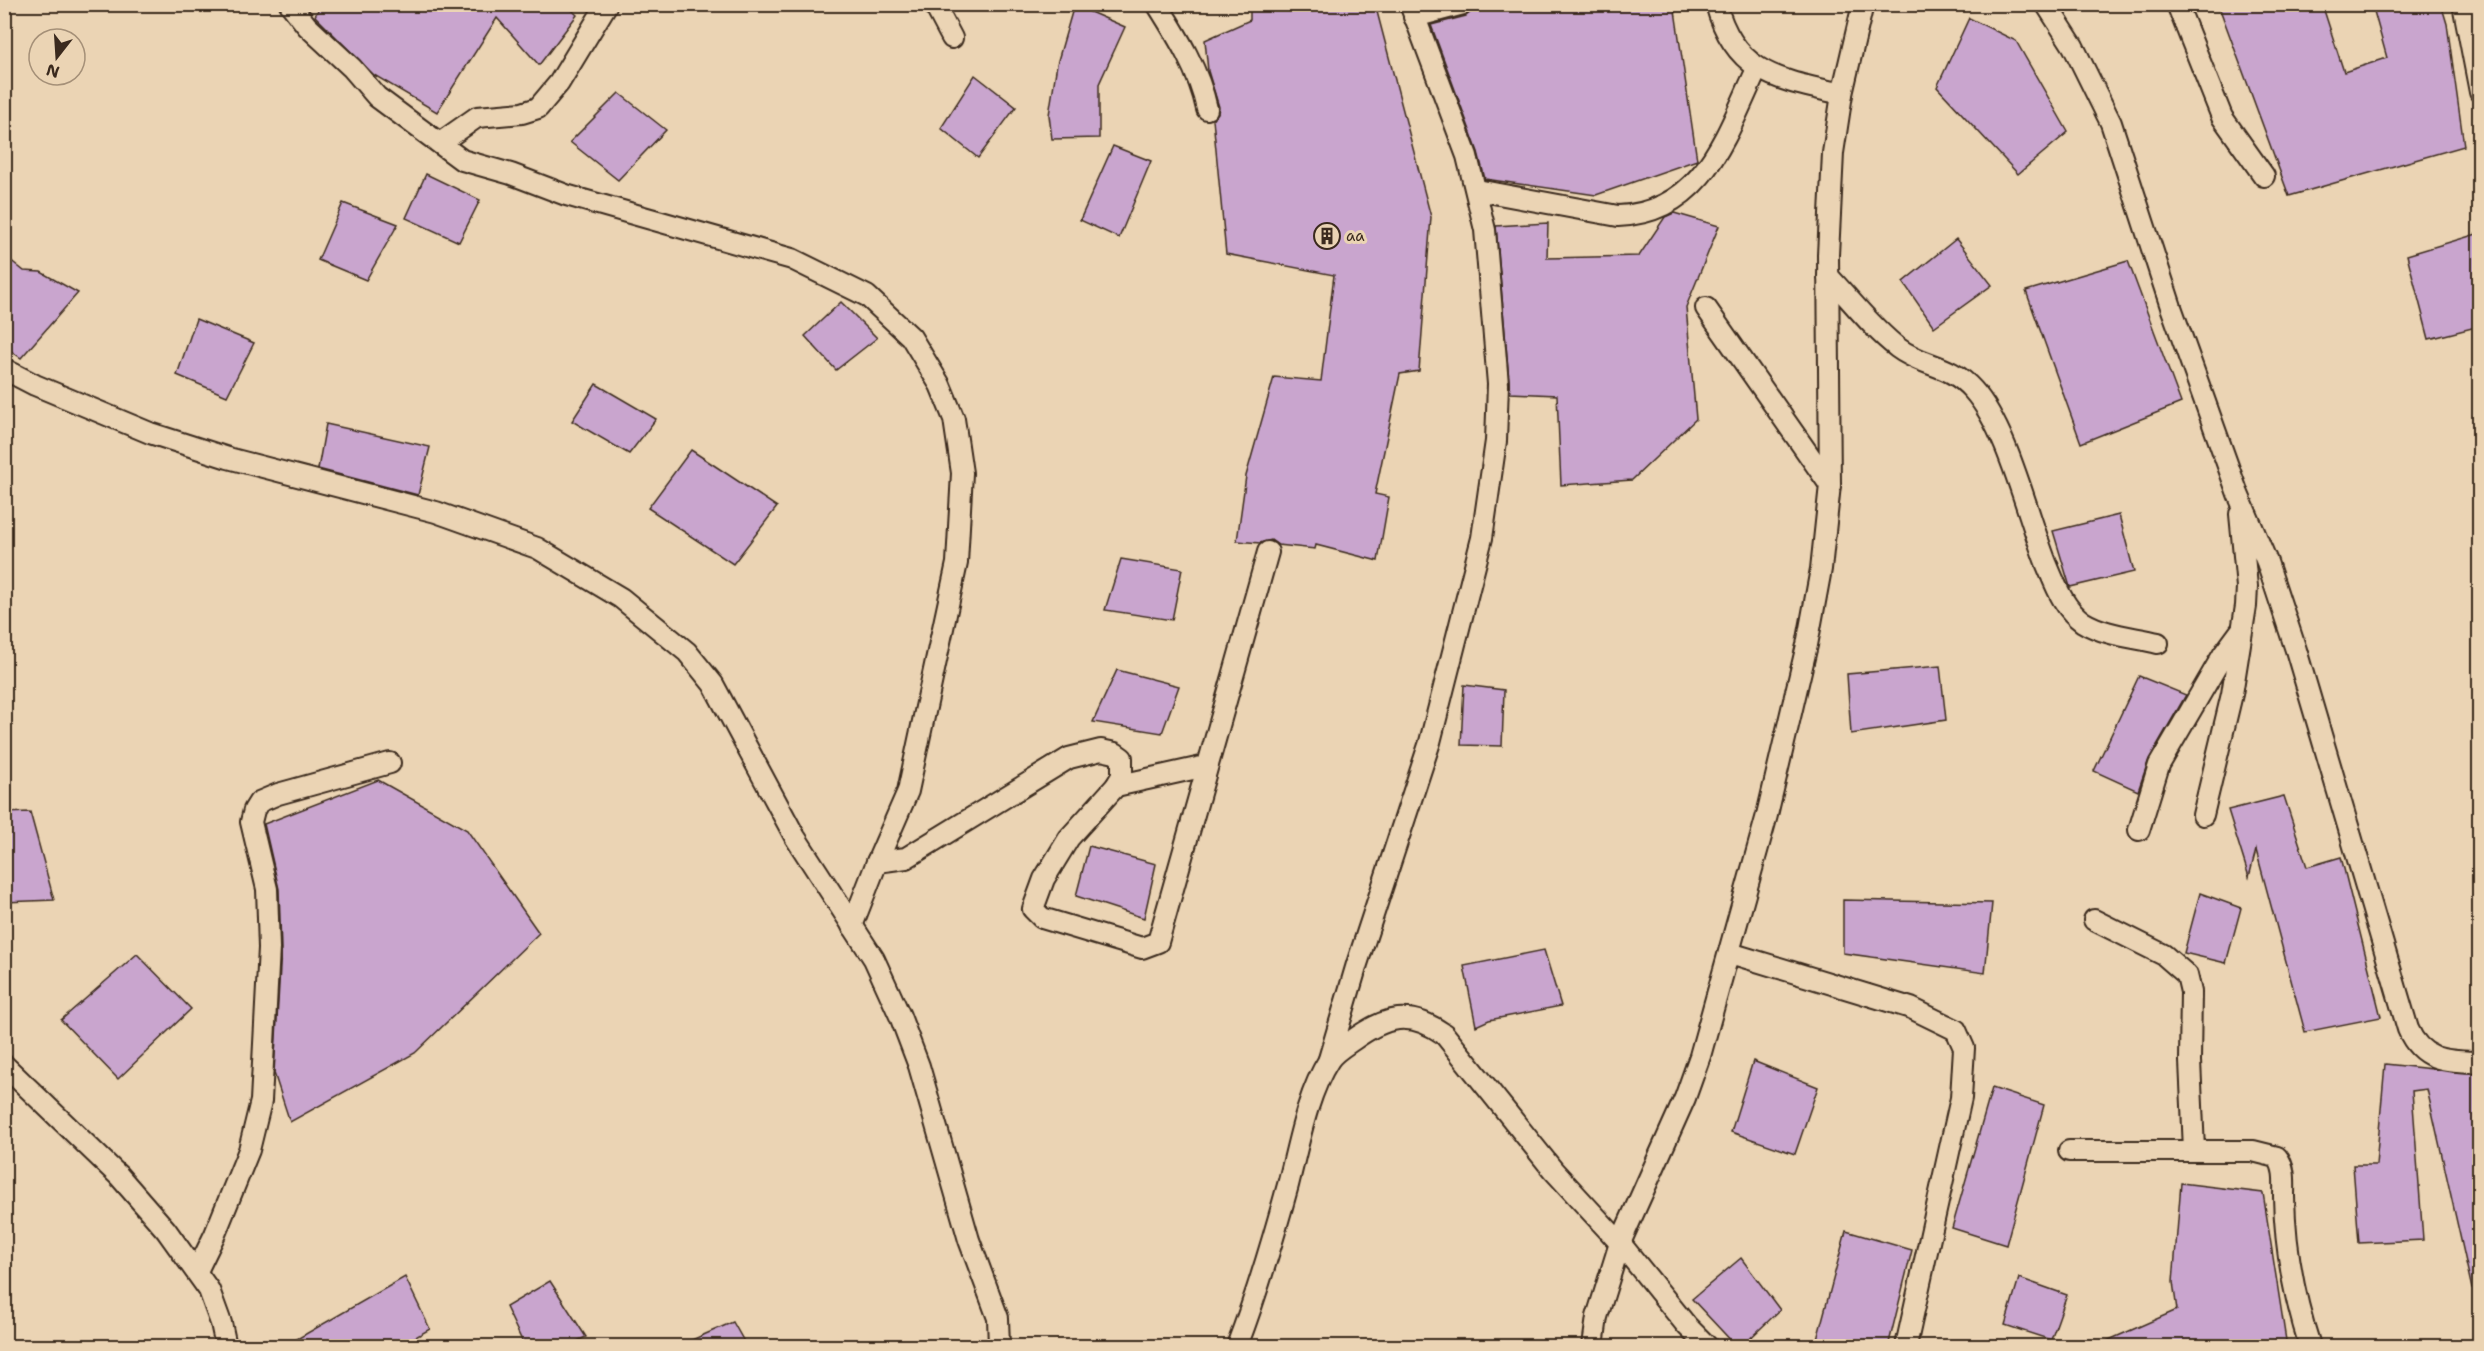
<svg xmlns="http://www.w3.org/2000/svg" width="2484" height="1351" font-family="'Shantell Sans',sans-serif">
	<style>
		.building { fill: #c9a5ce; stroke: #3b2a1e; stroke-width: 1.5 }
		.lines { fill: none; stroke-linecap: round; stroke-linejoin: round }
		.minor-casing { stroke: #3b2a1e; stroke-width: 24 }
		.minor { stroke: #ebd4b4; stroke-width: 20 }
		.labels { text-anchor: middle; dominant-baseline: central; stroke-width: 6; stroke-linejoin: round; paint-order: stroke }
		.poi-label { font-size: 15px; fill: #3b2a1e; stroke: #ebd4b4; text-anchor: start }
	</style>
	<rect width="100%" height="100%" fill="#ebd4b4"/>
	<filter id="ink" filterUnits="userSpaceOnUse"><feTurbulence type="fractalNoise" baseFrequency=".0167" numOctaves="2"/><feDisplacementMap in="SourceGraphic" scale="12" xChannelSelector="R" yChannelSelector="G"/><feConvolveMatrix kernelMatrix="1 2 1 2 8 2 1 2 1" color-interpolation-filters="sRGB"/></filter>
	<g filter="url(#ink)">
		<!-- building -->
		<g class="building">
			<path d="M 321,4 L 566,4 L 577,15 L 539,65 L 497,18 L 437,112 L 374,75 L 315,16 Z"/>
			<path d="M 1250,4 L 1375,4 L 1431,217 L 1419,371 L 1400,374 L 1375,494 L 1389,497 L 1378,561 L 1316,545 L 1315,549 L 1278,545 L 1271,540 L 1260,543 L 1237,541 L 1246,476 L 1274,377 L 1321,381 L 1334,275 L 1226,254 L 1213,119 L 1218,113 L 1219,107 L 1208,71 L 1205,40 L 1250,20 Z"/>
			<path d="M 1491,4 L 1674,4 L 1697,160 L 1596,195 L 1485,179 L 1478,152 L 1431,25 L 1466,16 L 1474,9 Z"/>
			<path d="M 2218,4 L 2322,4 L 2344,72 L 2387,58 L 2372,4 L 2441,4 L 2447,24 L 2464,146 L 2289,196 Z"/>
			<path d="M 1074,5 L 1125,27 L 1099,84 L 1099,138 L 1052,139 L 1049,115 L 1057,64 Z"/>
			<path d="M 1969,18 L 2016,41 L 2068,132 L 2018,174 L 1937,87 Z"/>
			<path d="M 975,75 L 1016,107 L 978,158 L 941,128 Z"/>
			<path d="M 619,93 L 666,130 L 618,180 L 570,142 Z"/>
			<path d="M 1113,146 L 1151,161 L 1119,238 L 1080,220 Z"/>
			<path d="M 426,174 L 480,200 L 459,242 L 406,218 Z"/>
			<path d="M 343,203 L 398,224 L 366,280 L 318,260 Z"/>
			<path d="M 1674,213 L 1719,226 L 1686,307 L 1696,419 L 1632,480 L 1561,485 L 1557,395 L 1510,393 L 1496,226 L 1548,223 L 1547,258 L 1639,256 L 1665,217 Z"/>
			<path d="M 2480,233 L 2480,326 L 2429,339 L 2407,255 Z"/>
			<path d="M 1956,239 L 1992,285 L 1934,327 L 1903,282 Z"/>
			<path d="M 4,255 L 24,271 L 41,272 L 78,293 L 21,358 L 4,346 Z"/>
			<path d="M 2128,261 L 2181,403 L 2081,443 L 2026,291 Z"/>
			<path d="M 841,302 L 877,338 L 836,370 L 805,336 Z"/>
			<path d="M 196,319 L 254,343 L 227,396 L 177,375 Z"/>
			<path d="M 596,384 L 656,419 L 629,454 L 572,421 Z"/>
			<path d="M 326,424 L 430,447 L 418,495 L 318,469 Z"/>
			<path d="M 691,450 L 777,507 L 733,564 L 648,508 Z"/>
			<path d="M 2119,515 L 2134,572 L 2070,587 L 2053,531 Z"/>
			<path d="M 1121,559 L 1182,569 L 1172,620 L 1105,610 Z"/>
			<path d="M 1940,666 L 1946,720 L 1851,734 L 1847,674 Z"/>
			<path d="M 1117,670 L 1179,686 L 1162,733 L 1093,722 Z"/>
			<path d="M 2139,676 L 2186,695 L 2149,759 L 2138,791 L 2094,771 Z"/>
			<path d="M 1464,685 L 1504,690 L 1502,746 L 1461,745 Z"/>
			<path d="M 378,780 L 467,830 L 539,933 L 415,1053 L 290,1122 L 274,1073 L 281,949 L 279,889 L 264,824 Z"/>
			<path d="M 2284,796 L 2307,867 L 2341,857 L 2381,1017 L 2305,1032 L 2256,850 L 2249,877 L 2228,810 Z"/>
			<path d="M 30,812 L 54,900 L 4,902 L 4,813 Z"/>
			<path d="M 1089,846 L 1156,864 L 1144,918 L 1076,896 Z"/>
			<path d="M 2200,893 L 2241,908 L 2226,963 L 2184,953 Z"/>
			<path d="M 1843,900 L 1992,903 L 1985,973 L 1843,953 Z"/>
			<path d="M 1544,950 L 1561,1006 L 1489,1020 L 1476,1026 L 1464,966 Z"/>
			<path d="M 137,954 L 191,1009 L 118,1079 L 61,1020 Z"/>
			<path d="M 1753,1061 L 1818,1087 L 1795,1154 L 1731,1132 Z"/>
			<path d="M 2385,1064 L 2480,1074 L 2480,1288 L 2472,1289 L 2427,1089 L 2412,1091 L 2423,1240 L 2359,1243 L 2353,1165 L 2376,1165 Z"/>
			<path d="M 1992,1088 L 2044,1105 L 2006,1245 L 1952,1228 Z"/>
			<path d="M 2181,1183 L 2263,1193 L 2287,1347 L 2093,1347 L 2177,1310 L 2173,1282 Z"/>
			<path d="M 1846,1231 L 1912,1250 L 1888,1347 L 1815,1347 Z"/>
			<path d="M 1741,1258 L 1780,1310 L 1741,1347 L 1737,1347 L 1692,1299 Z"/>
			<path d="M 405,1277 L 430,1329 L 398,1347 L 283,1347 Z"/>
			<path d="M 2019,1278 L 2067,1295 L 2051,1340 L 2005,1325 Z"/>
			<path d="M 550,1281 L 586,1337 L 564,1347 L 525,1347 L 506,1307 Z"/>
			<path d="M 733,1322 L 747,1347 L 676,1347 Z"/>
		</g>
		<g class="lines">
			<defs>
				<g id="minor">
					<path d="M 290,4 L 307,26 L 352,68 L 377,97 L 462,160 L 511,174 L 566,195 L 792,259 L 867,296 L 911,337 L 940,385 L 954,419 L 962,473 L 957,563 L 908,791 L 877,862"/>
					<path d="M 934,4 L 952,38"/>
					<path d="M 1157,4 C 1178,37 1199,71 1207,109"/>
					<path d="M 1716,4 C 1735,75 1780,80 1842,94"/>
					<path d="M 2046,4 L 2073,46 L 2111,123 L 2171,307 L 2238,494 L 2267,562 L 2296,650 L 2408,1029 C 2422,1062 2447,1061 2480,1062"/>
					<path d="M 2177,4 L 2222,117 L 2264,176"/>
					<path d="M 2463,4 L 2480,92"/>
					<path d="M 1414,17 L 1463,4"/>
					<path d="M 440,143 L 477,117 L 522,113 L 538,108 L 559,83 L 607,4"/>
					<path d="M 1477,190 L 1618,216 C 1703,213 1726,135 1757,69"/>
					<path d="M 1828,276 C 1851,300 1872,328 1898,348 C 1923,367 1949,363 1973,390 C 2008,429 2027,515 2047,565 C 2056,586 2064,609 2083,622 C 2104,635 2134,637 2158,643"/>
					<path d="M 1706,308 L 1830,485"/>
					<path d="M 4,369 L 35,385 L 150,433 L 228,458 L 436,512 L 537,548 L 621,598 L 687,652 L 713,684 L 795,837 L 874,959 L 900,1016 L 919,1066 L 969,1240 L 998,1318 L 999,1346"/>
					<path d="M 1116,786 L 1206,766"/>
					<path d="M 2203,815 L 2232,694 L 2246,606 L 2247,587 L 2240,514"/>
					<path d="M 2139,830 L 2159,765 L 2223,655 L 2240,632"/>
					<path d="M 2094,920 L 2164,955 L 2187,975 L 2191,992 L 2190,1061 L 2194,1150"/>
					<path d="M 852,926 L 877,862 L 906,858 L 1069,758 L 1101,750 L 1115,753 L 1122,758 L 1122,776 L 1116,786 L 1069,838 L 1044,879 L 1033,909 L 1042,918 L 1142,948 L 1158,942 L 1268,552"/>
					<path d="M 1730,953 L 1911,1008 L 1956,1030 L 1964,1048 L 1961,1098 L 1906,1346"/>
					<path d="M 1329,1059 L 1357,964 L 1430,742 L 1482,538 L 1496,441 L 1498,384 L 1485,230 L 1467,156 L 1410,4"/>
					<path d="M 4,1065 L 119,1176 L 166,1230 L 209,1290 L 221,1323 L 226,1346"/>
					<path d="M 2069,1151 L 2253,1151 L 2277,1157 C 2286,1168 2284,1183 2284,1197 C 2285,1249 2294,1297 2310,1346"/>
					<path d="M 197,1271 L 215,1234 L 249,1150 L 261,1101 L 269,948 L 267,889 L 251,822 L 254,810 L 259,802 L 278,794 L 390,763"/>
					<path d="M 1237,1346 C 1257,1294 1273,1240 1288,1185 C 1298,1146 1307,1094 1329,1060 C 1334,1052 1346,1045 1353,1040 C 1386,1016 1410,1010 1444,1034 L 1553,1170 L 1620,1243 L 1687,1326 L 1707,1346"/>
					<path d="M 1593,1346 L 1597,1317 L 1620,1243 L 1685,1098 L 1700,1056 L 1767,815 L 1807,645 L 1821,569 L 1830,485 L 1828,255 L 1833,153 L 1842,94 L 1863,4"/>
				</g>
			</defs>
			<!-- minor casing -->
			<use href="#minor" class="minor-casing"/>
			<!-- minor -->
			<use href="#minor" class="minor"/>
		</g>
	</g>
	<!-- icons -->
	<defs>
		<symbol id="building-ring" viewBox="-11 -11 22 22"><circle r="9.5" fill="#ebd4b4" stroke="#3b2a1e" stroke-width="1.5"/><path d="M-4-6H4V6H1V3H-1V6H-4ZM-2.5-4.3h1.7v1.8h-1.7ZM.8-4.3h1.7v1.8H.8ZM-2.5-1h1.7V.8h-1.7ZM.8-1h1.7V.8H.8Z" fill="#3b2a1e"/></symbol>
	</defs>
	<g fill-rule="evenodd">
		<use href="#building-ring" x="1312" y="221" width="30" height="30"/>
	</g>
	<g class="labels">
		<!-- poi labels -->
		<g class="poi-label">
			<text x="1346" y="236">aa</text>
		</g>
	</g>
	<!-- margin -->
	<rect width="2484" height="1351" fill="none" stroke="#ebd4b4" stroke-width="24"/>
	<rect x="12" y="12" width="2460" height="1327" fill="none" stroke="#3b2a1e" stroke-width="2" filter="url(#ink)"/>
	<!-- north arrow -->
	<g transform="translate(57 57) rotate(197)"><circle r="28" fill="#ebd4b4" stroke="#a59078" stroke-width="1.5"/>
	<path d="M0-4.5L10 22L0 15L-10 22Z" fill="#3b2a1e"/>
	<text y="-9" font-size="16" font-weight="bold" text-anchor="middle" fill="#3b2a1e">N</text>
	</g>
</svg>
